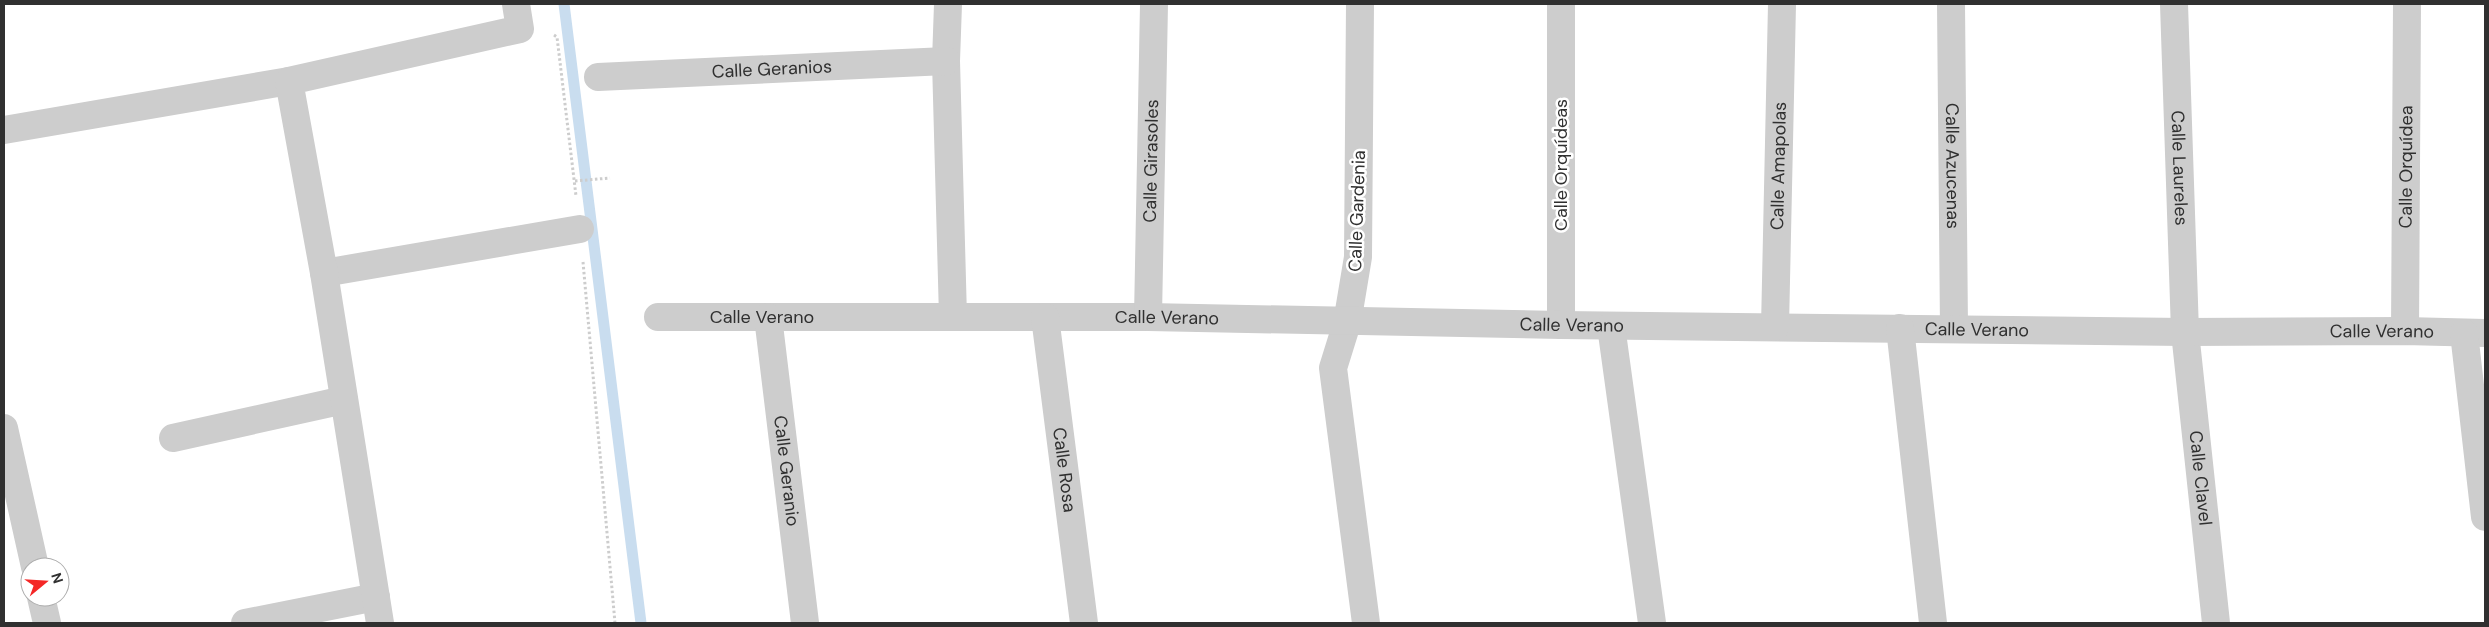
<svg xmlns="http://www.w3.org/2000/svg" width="2489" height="627" font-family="'DM Sans',sans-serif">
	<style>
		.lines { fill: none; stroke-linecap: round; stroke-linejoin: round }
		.stream { stroke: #c9ddef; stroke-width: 11 }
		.path { stroke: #cdcdcd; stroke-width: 3; stroke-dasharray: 2.5 2.5; stroke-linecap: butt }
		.minor { stroke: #cdcdcd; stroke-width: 28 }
		.tertiary { stroke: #cdcdcd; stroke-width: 28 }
		.labels { text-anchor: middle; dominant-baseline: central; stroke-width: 5; stroke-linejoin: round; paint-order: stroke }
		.street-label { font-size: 18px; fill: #303030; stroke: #fff }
	</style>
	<rect width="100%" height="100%" fill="#fff"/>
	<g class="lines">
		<!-- stream -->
		<path class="stream" d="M 564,4 L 641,623"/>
		<!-- path -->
		<g class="path">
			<path d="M 554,35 L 557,37 L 576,196"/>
			<path d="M 575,181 L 610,178"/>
			<path d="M 583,262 L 615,623"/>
		</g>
		<!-- minor -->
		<g class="minor">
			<path d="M 948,4 L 946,61 L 953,317"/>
			<path d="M 1360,4 L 1358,257 L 1347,323 L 1333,368 L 1366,623"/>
			<path d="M 1561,4 L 1561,325"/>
			<path id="s1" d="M 1951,4 L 1954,329"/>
			<path id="s2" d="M 2174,4 L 2185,332 L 2216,623"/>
			<path id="s3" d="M 598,77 L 946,61"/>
			<path d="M 4,130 L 289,81"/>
			<path d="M 324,273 L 580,229"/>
			<path id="s4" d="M 658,317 L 1148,317 L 1561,325 L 2185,332 L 2405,331 L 2485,333"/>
			<path id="s5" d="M 768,317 L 805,623"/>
			<path id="s6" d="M 1045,317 L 1084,623"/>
			<path id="s7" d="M 1148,317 L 1154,4"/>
			<path d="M 1611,326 L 1652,623"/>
			<path id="s8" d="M 1775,327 L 1782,4"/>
			<path d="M 1900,328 L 1933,623"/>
			<path id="s9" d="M 2405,331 L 2407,4"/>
			<path d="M 2464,333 L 2485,517"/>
			<path d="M 4,428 L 35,567"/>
			<path d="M 173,438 L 344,400"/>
			<path d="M 41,597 L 47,623"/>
			<path d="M 245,623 L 376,597"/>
		</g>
		<!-- tertiary -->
		<path class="tertiary" d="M 380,623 L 324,273 L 289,81 L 520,29 L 516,4"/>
	</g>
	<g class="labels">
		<!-- street labels -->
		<g class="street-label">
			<text stroke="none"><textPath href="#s3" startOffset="174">Calle Geranios</textPath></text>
			<text stroke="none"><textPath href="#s7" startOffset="156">Calle Girasoles</textPath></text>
			<text transform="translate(1561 165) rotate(-90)">Calle Orquídeas</text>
			<text stroke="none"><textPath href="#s8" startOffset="161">Calle Amapolas</textPath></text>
			<text stroke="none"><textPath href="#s1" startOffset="162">Calle Azucenas</textPath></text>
			<text stroke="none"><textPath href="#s9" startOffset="164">Calle Orquídea</textPath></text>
			<text stroke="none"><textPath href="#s2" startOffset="164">Calle Laureles</textPath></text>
			<text transform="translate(1357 211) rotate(-88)">Calle Gardenia</text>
			<text stroke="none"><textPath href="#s4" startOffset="104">Calle Verano</textPath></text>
			<text stroke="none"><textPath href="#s4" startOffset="509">Calle Verano</textPath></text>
			<text stroke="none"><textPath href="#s4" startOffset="914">Calle Verano</textPath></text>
			<text stroke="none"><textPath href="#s4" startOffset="1319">Calle Verano</textPath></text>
			<text stroke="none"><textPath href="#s4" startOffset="1724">Calle Verano</textPath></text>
			<text stroke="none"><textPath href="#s5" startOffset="155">Calle Geranio</textPath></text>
			<text stroke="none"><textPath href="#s6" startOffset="154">Calle Rosa</textPath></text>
			<text stroke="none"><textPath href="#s2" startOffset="475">Calle Clavel</textPath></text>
		</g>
	</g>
	<!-- border -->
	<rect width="2489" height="627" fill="none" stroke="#303030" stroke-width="10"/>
	<!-- north arrow -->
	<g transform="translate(45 582) rotate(72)"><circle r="24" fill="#ffffff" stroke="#acacac"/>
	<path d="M0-4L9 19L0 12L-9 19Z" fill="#f42726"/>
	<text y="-8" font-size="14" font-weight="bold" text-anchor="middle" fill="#303030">N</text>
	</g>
</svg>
